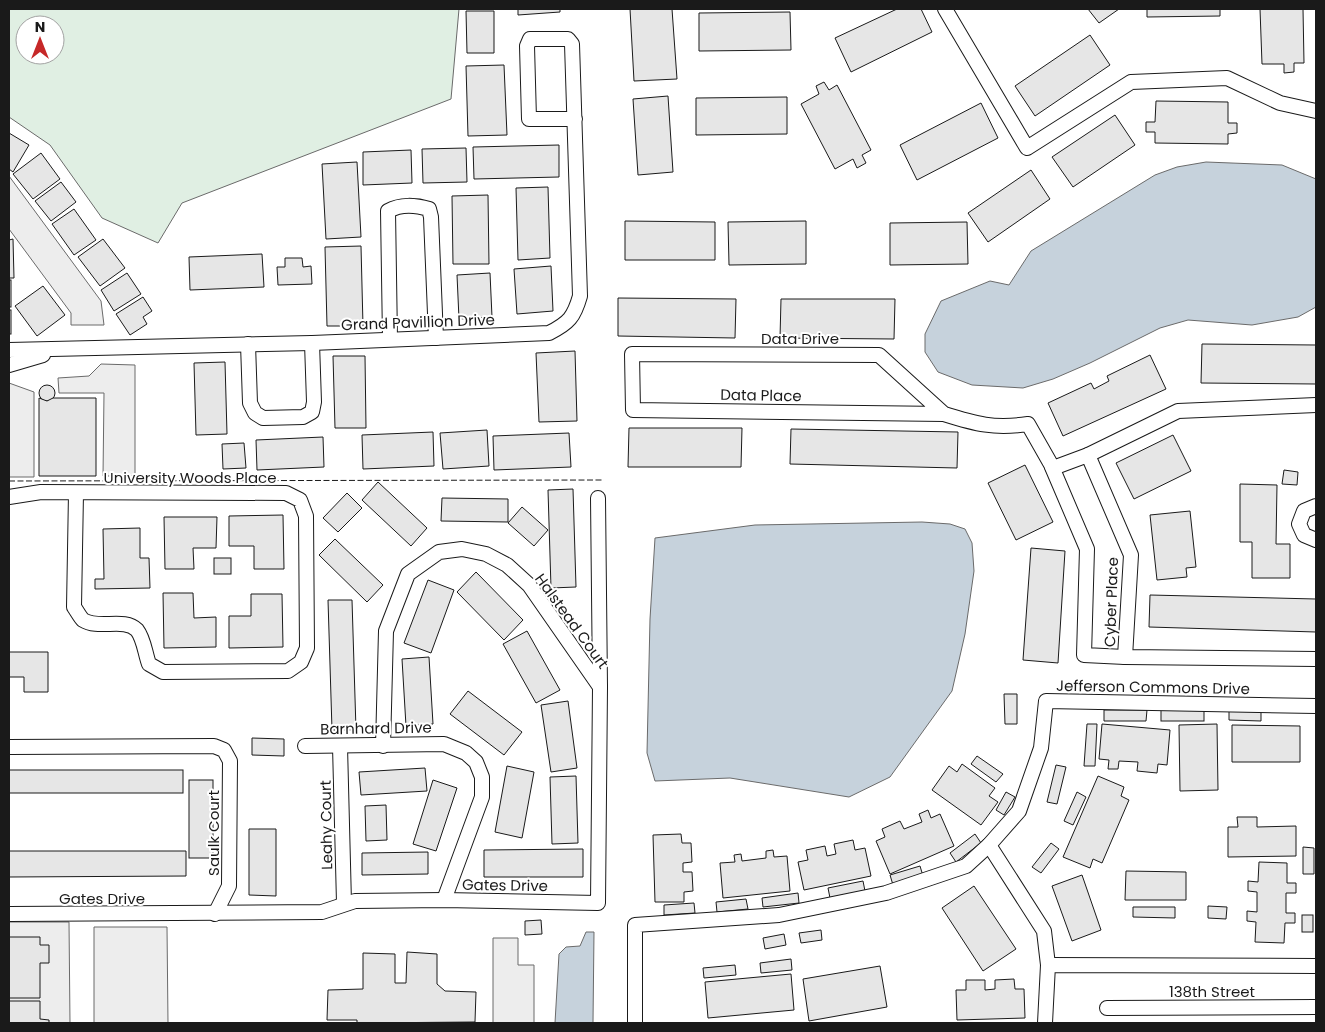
<svg xmlns="http://www.w3.org/2000/svg" width="1325" height="1032" font-family="Poppins,sans-serif">
	<style>
		.green { fill: #e0efe3; stroke: #6a6a6a; fill-rule: evenodd }
		.parking { fill: #ededed; stroke: #6a6a6a }
		.water { fill: #c6d2dc; stroke: #6a6a6a }
		.building { fill: #e6e6e6; stroke: #1a1a1a }
		.lines { fill: none; stroke-linecap: round; stroke-linejoin: round }
		.minor-casing { stroke: #1a1a1a; stroke-width: 16 }
		.minor { stroke: #fff; stroke-width: 14 }
		.fence { stroke: #1a1a1a; stroke-width: 1; stroke-dasharray: 6 2.5; stroke-linecap: butt }
		.labels { text-anchor: middle; dominant-baseline: central; stroke-width: 4; stroke-linejoin: round; paint-order: stroke }
		.street-label { font-size: 15px; fill: #1a1a1a; stroke: #fff }
	</style>
	<rect width="100%" height="100%" fill="#fff"/>
	<!-- green -->
	<path class="green" d="M 9,9 L 459,9 L 451,99 L 182,203 L 158,243 L 102,218 L 50,145 L 9,117 ZM 25,25 L 55,25 L 55,55 L 25,55 Z"/>
	<!-- parking -->
	<g class="parking">
		<path d="M 9,176 L 101,301 L 104,325 L 71,325 L 71,313 L 9,229 Z"/>
		<path d="M 101,364 L 135,365 L 135,476 L 103,476 L 104,393 L 59,393 L 58,378 L 89,376 Z"/>
		<path d="M 9,383 L 34,392 L 34,477 L 9,477 Z"/>
		<path d="M 9,922 L 69,922 L 70,1023 L 9,1023 Z"/>
		<path d="M 94,927 L 167,927 L 168,1023 L 94,1023 Z"/>
		<path d="M 493,938 L 518,938 L 518,965 L 534,965 L 534,1023 L 493,1023 Z"/>
	</g>
	<!-- water -->
	<g class="water">
		<path d="M 1206,162 L 1282,165 L 1316,179 L 1316,307 L 1298,317 L 1252,325 L 1188,320 L 1160,328 L 1090,363 L 1053,379 L 1023,388 L 972,385 L 938,372 L 925,352 L 925,334 L 941,301 L 990,281 L 1009,285 L 1031,251 L 1155,175 L 1177,167 Z"/>
		<path d="M 922,522 L 950,524 L 965,529 L 972,543 L 974,571 L 965,634 L 952,691 L 890,777 L 849,797 L 730,778 L 655,781 L 647,753 L 650,619 L 655,538 L 755,525 Z"/>
		<path d="M 586,932 L 594,932 L 593,1023 L 555,1023 L 559,954 L 566,947 L 580,946 Z"/>
	</g>
	<!-- building -->
	<g class="building">
		<path d="M 518,9 L 560,9 L 560,12 L 518,15 Z"/>
		<path d="M 630,9 L 672,9 L 677,79 L 634,81 Z"/>
		<path d="M 897,9 L 921,9 L 932,32 L 851,72 L 835,38 Z"/>
		<path d="M 1088,9 L 1119,9 L 1099,23 Z"/>
		<path d="M 1147,9 L 1220,9 L 1220,16 L 1147,17 Z"/>
		<path d="M 1260,9 L 1303,9 L 1304,63 L 1294,63 L 1294,72 L 1284,73 L 1284,64 L 1262,64 Z"/>
		<path d="M 466,11 L 494,11 L 494,53 L 467,53 Z"/>
		<path d="M 790,12 L 791,50 L 699,51 L 699,13 Z"/>
		<path d="M 1090,35 L 1110,65 L 1035,116 L 1015,86 Z"/>
		<path d="M 504,65 L 507,135 L 468,136 L 466,66 Z"/>
		<path d="M 824,82 L 829,90 L 837,85 L 871,150 L 862,155 L 866,163 L 857,168 L 853,159 L 835,169 L 801,104 L 819,94 L 816,86 Z"/>
		<path d="M 668,96 L 673,172 L 638,175 L 633,99 Z"/>
		<path d="M 787,97 L 787,134 L 696,135 L 696,98 Z"/>
		<path d="M 1156,101 L 1228,102 L 1228,123 L 1237,123 L 1237,133 L 1228,134 L 1228,144 L 1155,143 L 1155,132 L 1146,132 L 1146,122 L 1155,122 Z"/>
		<path d="M 981,103 L 998,138 L 917,180 L 900,145 Z"/>
		<path d="M 1115,115 L 1135,145 L 1073,187 L 1052,157 Z"/>
		<path d="M 9,133 L 29,145 L 13,172 L 9,169 Z"/>
		<path d="M 559,145 L 559,177 L 474,179 L 473,147 Z"/>
		<path d="M 466,148 L 467,182 L 423,183 L 422,149 Z"/>
		<path d="M 411,150 L 412,183 L 363,185 L 363,152 Z"/>
		<path d="M 41,153 L 60,179 L 33,199 L 13,174 Z"/>
		<path d="M 357,162 L 361,237 L 326,239 L 322,164 Z"/>
		<path d="M 1031,170 L 1050,199 L 988,242 L 968,213 Z"/>
		<path d="M 61,182 L 76,202 L 51,221 L 35,201 Z"/>
		<path d="M 548,187 L 550,258 L 518,260 L 516,188 Z"/>
		<path d="M 488,195 L 489,264 L 453,264 L 452,196 Z"/>
		<path d="M 74,209 L 96,240 L 74,255 L 52,224 Z"/>
		<path d="M 625,221 L 715,222 L 715,260 L 625,260 Z"/>
		<path d="M 806,221 L 806,264 L 729,265 L 728,222 Z"/>
		<path d="M 967,222 L 968,264 L 890,265 L 890,223 Z"/>
		<path d="M 13,239 L 14,278 L 9,278 L 9,240 Z"/>
		<path d="M 103,239 L 125,268 L 100,286 L 78,257 Z"/>
		<path d="M 361,246 L 363,326 L 327,326 L 325,247 Z"/>
		<path d="M 262,254 L 264,287 L 190,290 L 189,257 Z"/>
		<path d="M 285,258 L 302,258 L 303,267 L 311,266 L 312,284 L 278,285 L 277,267 L 285,267 Z"/>
		<path d="M 551,266 L 553,311 L 517,314 L 514,269 Z"/>
		<path d="M 127,273 L 141,294 L 114,311 L 101,290 Z"/>
		<path d="M 490,273 L 492,317 L 459,319 L 457,275 Z"/>
		<rect x="9" y="280" width="2" height="27"/>
		<path d="M 43,286 L 65,315 L 37,336 L 15,306 Z"/>
		<path d="M 143,297 L 152,311 L 143,317 L 147,324 L 130,335 L 116,314 Z"/>
		<path d="M 618,298 L 736,299 L 735,338 L 618,336 Z"/>
		<path d="M 781,299 L 895,299 L 894,339 L 780,338 Z"/>
		<rect x="9" y="310" width="2" height="24"/>
		<path d="M 1202,344 L 1316,345 L 1316,384 L 1201,383 Z"/>
		<path d="M 575,351 L 577,421 L 539,422 L 536,353 Z"/>
		<path d="M 1150,355 L 1166,389 L 1063,436 L 1048,403 L 1091,383 L 1094,389 L 1109,381 L 1107,376 Z"/>
		<path d="M 333,356 L 365,356 L 366,428 L 335,428 Z"/>
		<path d="M 225,362 L 227,434 L 196,435 L 194,363 Z"/>
		<circle cx="47" cy="393" r="8"/>
		<path d="M 39,398 L 47,401 L 53,398 L 96,398 L 96,476 L 39,476 Z"/>
		<path d="M 629,428 L 742,428 L 741,467 L 628,467 Z"/>
		<path d="M 791,429 L 958,432 L 957,468 L 790,464 Z"/>
		<path d="M 487,430 L 489,466 L 443,469 L 440,433 Z"/>
		<path d="M 433,432 L 434,466 L 363,469 L 362,435 Z"/>
		<path d="M 569,433 L 571,467 L 494,470 L 493,436 Z"/>
		<path d="M 1173,435 L 1191,471 L 1134,499 L 1116,463 Z"/>
		<path d="M 323,437 L 324,467 L 257,470 L 256,440 Z"/>
		<path d="M 244,443 L 246,468 L 223,469 L 222,444 Z"/>
		<path d="M 1025,465 L 1053,522 L 1016,540 L 988,483 Z"/>
		<path d="M 1284,470 L 1298,472 L 1297,485 L 1282,484 Z"/>
		<path d="M 378,482 L 427,528 L 411,546 L 362,500 Z"/>
		<path d="M 1240,484 L 1277,485 L 1276,544 L 1290,544 L 1290,578 L 1252,578 L 1252,542 L 1240,542 Z"/>
		<path d="M 573,489 L 576,587 L 551,588 L 548,490 Z"/>
		<path d="M 347,493 L 362,508 L 338,532 L 323,518 Z"/>
		<path d="M 442,498 L 508,499 L 508,522 L 441,521 Z"/>
		<path d="M 522,507 L 548,530 L 534,546 L 508,523 Z"/>
		<path d="M 1190,511 L 1196,567 L 1186,568 L 1187,577 L 1157,580 L 1150,515 Z"/>
		<path d="M 283,515 L 284,569 L 254,569 L 254,546 L 229,546 L 229,516 Z"/>
		<path d="M 164,517 L 217,517 L 216,548 L 193,548 L 194,569 L 165,569 Z"/>
		<path d="M 140,528 L 140,558 L 149,558 L 150,588 L 95,589 L 95,579 L 104,579 L 103,529 Z"/>
		<path d="M 335,539 L 383,585 L 367,602 L 319,555 Z"/>
		<path d="M 1031,548 L 1065,551 L 1058,663 L 1023,660 Z"/>
		<rect x="214" y="558" width="17" height="16"/>
		<path d="M 476,572 L 523,620 L 504,640 L 457,592 Z"/>
		<path d="M 428,580 L 454,590 L 431,653 L 404,643 Z"/>
		<path d="M 163,593 L 193,593 L 194,618 L 216,617 L 216,647 L 164,648 Z"/>
		<path d="M 251,594 L 282,594 L 283,647 L 229,648 L 229,616 L 251,616 Z"/>
		<path d="M 1150,595 L 1316,599 L 1316,632 L 1149,627 Z"/>
		<path d="M 328,600 L 352,600 L 356,730 L 332,730 Z"/>
		<path d="M 527,631 L 560,690 L 536,703 L 503,644 Z"/>
		<path d="M 9,652 L 48,652 L 48,692 L 24,692 L 24,677 L 9,677 Z"/>
		<path d="M 429,657 L 433,724 L 406,726 L 402,659 Z"/>
		<path d="M 468,691 L 522,732 L 504,755 L 450,714 Z"/>
		<path d="M 1004,694 L 1017,694 L 1017,724 L 1005,724 Z"/>
		<path d="M 568,701 L 577,768 L 551,772 L 541,705 Z"/>
		<path d="M 1104,710 L 1147,710 L 1146,721 L 1104,721 Z"/>
		<rect x="1161" y="710" width="43" height="11"/>
		<path d="M 1229,710 L 1261,710 L 1261,721 L 1229,720 Z"/>
		<path d="M 1087,724 L 1097,724 L 1095,766 L 1084,766 Z"/>
		<path d="M 1102,724 L 1170,730 L 1167,765 L 1158,764 L 1157,773 L 1137,771 L 1138,762 L 1119,761 L 1118,769 L 1108,769 L 1109,760 L 1099,759 Z"/>
		<path d="M 1217,724 L 1218,790 L 1180,791 L 1179,725 Z"/>
		<path d="M 1232,725 L 1300,726 L 1300,762 L 1232,762 Z"/>
		<path d="M 252,738 L 284,739 L 284,756 L 252,755 Z"/>
		<path d="M 977,756 L 1003,774 L 996,782 L 971,764 Z"/>
		<path d="M 962,764 L 995,788 L 989,796 L 998,802 L 981,825 L 932,790 L 949,766 L 957,772 Z"/>
		<path d="M 1056,765 L 1066,767 L 1057,804 L 1047,802 Z"/>
		<path d="M 507,766 L 534,772 L 522,838 L 495,832 Z"/>
		<path d="M 425,768 L 427,791 L 361,795 L 359,772 Z"/>
		<rect x="9" y="770" width="174" height="23"/>
		<path d="M 576,776 L 578,843 L 552,844 L 550,777 Z"/>
		<path d="M 1098,776 L 1124,787 L 1121,796 L 1129,800 L 1102,863 L 1093,859 L 1090,868 L 1063,857 Z"/>
		<rect x="189" y="780" width="24" height="78"/>
		<path d="M 433,780 L 457,788 L 436,851 L 413,844 Z"/>
		<path d="M 1006,792 L 1015,797 L 1004,815 L 996,810 Z"/>
		<path d="M 1077,792 L 1086,797 L 1073,825 L 1064,821 Z"/>
		<path d="M 386,805 L 387,840 L 366,841 L 365,806 Z"/>
		<path d="M 928,810 L 931,818 L 940,814 L 954,846 L 890,874 L 876,841 L 885,837 L 882,829 L 900,821 L 904,829 L 922,822 L 919,814 Z"/>
		<path d="M 1237,817 L 1257,817 L 1257,827 L 1296,826 L 1296,856 L 1228,857 L 1228,827 L 1238,827 Z"/>
		<path d="M 249,829 L 276,829 L 276,896 L 249,895 Z"/>
		<path d="M 681,834 L 682,843 L 691,843 L 692,862 L 683,863 L 683,872 L 692,872 L 693,891 L 684,892 L 684,902 L 655,902 L 653,835 Z"/>
		<path d="M 975,834 L 981,843 L 956,862 L 950,853 Z"/>
		<path d="M 853,840 L 855,850 L 865,848 L 871,876 L 804,890 L 798,862 L 808,860 L 806,850 L 825,846 L 827,856 L 836,854 L 834,844 Z"/>
		<path d="M 1051,843 L 1059,849 L 1041,873 L 1032,867 Z"/>
		<path d="M 1303,847 L 1314,848 L 1314,874 L 1303,874 Z"/>
		<path d="M 583,849 L 583,877 L 484,877 L 484,850 Z"/>
		<path d="M 773,850 L 774,857 L 787,856 L 790,891 L 723,898 L 720,863 L 735,862 L 734,855 L 741,854 L 742,861 L 766,858 L 766,851 Z"/>
		<path d="M 9,851 L 186,851 L 186,876 L 9,877 Z"/>
		<path d="M 428,852 L 428,874 L 362,875 L 362,853 Z"/>
		<path d="M 1259,862 L 1287,863 L 1287,883 L 1296,883 L 1296,893 L 1286,893 L 1286,913 L 1295,913 L 1295,923 L 1285,923 L 1284,943 L 1255,942 L 1256,922 L 1247,921 L 1247,911 L 1257,912 L 1257,892 L 1248,891 L 1248,881 L 1258,882 Z"/>
		<path d="M 920,866 L 923,876 L 893,885 L 890,875 Z"/>
		<path d="M 1126,871 L 1186,872 L 1186,900 L 1125,900 Z"/>
		<path d="M 1082,875 L 1101,930 L 1072,941 L 1052,886 Z"/>
		<path d="M 863,881 L 865,891 L 830,898 L 828,888 Z"/>
		<path d="M 974,886 L 1016,949 L 983,971 L 942,908 Z"/>
		<path d="M 798,893 L 799,903 L 763,907 L 762,898 Z"/>
		<path d="M 746,899 L 748,909 L 717,912 L 716,902 Z"/>
		<path d="M 694,903 L 695,913 L 664,915 L 664,905 Z"/>
		<path d="M 1208,906 L 1227,907 L 1226,919 L 1208,918 Z"/>
		<path d="M 1133,907 L 1175,907 L 1175,918 L 1133,917 Z"/>
		<rect x="1302" y="915" width="11" height="17"/>
		<path d="M 541,920 L 542,934 L 525,935 L 525,921 Z"/>
		<path d="M 821,930 L 822,940 L 801,943 L 799,933 Z"/>
		<path d="M 784,934 L 786,945 L 765,949 L 763,938 Z"/>
		<path d="M 9,937 L 40,937 L 40,945 L 49,945 L 49,963 L 40,963 L 40,998 L 9,998 Z"/>
		<path d="M 407,952 L 437,954 L 437,984 L 445,991 L 476,992 L 475,1022 L 357,1023 L 357,1020 L 327,1020 L 328,990 L 363,989 L 363,953 L 395,954 L 395,983 L 406,983 Z"/>
		<path d="M 791,959 L 792,970 L 761,973 L 760,963 Z"/>
		<path d="M 735,965 L 736,975 L 704,978 L 703,968 Z"/>
		<path d="M 880,966 L 887,1007 L 809,1021 L 803,979 Z"/>
		<path d="M 791,974 L 794,1010 L 708,1018 L 705,982 Z"/>
		<path d="M 1014,979 L 1015,989 L 1024,989 L 1025,1018 L 957,1020 L 956,990 L 966,990 L 966,980 L 985,980 L 985,990 L 995,989 L 995,980 Z"/>
		<path d="M 9,1001 L 40,1001 L 40,1019 L 49,1020 L 49,1023 L 9,1023 Z"/>
	</g>
	<g class="lines">
		<defs>
			<g id="minor">
				<path d="M 945,9 L 1027,148 L 1131,82 L 1227,78 L 1280,103 L 1316,111"/>
				<path d="M 390,339 L 388,211 C 400,204 416,205 429,209 L 431,217 L 436,338"/>
				<path d="M 248,344 L 250,403 L 255,413 L 263,418 L 303,417 L 312,412 L 314,402 L 312,343"/>
				<path d="M 9,350 L 312,343 L 549,333 C 569,323 574,317 580,296 L 572,44 L 568,39 L 530,39 L 527,46 L 529,119 L 575,119"/>
				<path d="M 9,365 L 43,355"/>
				<path d="M 944,414 L 879,355 L 632,354 L 633,410 L 944,414 C 976,424 994,429 1028,424 L 1053,468 L 1088,455 L 1131,555 L 1125,657 L 1316,659"/>
				<path d="M 1088,455 L 1178,411 L 1316,405"/>
				<path d="M 1052,467 L 1087,549 L 1084,655 L 1125,657"/>
				<path d="M 9,497 L 41,492 L 286,493 L 300,500 L 306,516 L 307,648 L 301,662 L 288,671 L 163,672 L 149,664 C 145,653 144,639 137,630 C 124,617 99,630 83,620 C 80,617 77,611 74,607 L 76,493"/>
				<path d="M 1316,506 L 1304,511 L 1299,524 L 1304,535 L 1316,540"/>
				<path d="M 305,746 L 444,744 L 466,753 L 476,762 L 482,777 L 482,797 L 444,900"/>
				<path d="M 340,746 L 344,903"/>
				<path d="M 383,746 L 386,631 L 408,574 L 439,552 L 462,549 L 486,554 L 507,565 L 529,585 L 600,687"/>
				<path d="M 9,747 L 214,746 L 224,750 L 230,761 L 229,886 L 215,914"/>
				<path d="M 989,845 L 1044,931 L 1048,965"/>
				<path d="M 9,914 L 322,912 L 355,901 L 444,900 L 598,903 L 600,687 L 598,498"/>
				<path d="M 1107,1008 L 1316,1007"/>
				<path d="M 635,1023 L 635,925 L 779,915 L 886,893 L 966,866 L 989,845 L 1019,811 L 1041,748 L 1046,701 L 1316,706"/>
				<path d="M 1045,1023 L 1048,965 L 1316,966"/>
			</g>
		</defs>
		<!-- minor casing -->
		<use href="#minor" class="minor-casing"/>
		<!-- minor -->
		<use href="#minor" class="minor"/>
		<!-- fence -->
		<path class="fence" d="M 9,481 L 604,480"/>
	</g>
	<g class="labels">
		<!-- street labels -->
		<g class="street-label">
			<text transform="translate(418 322) rotate(-2)">Grand Pavillion Drive</text>
			<text x="800" y="338">Data Drive</text>
			<text transform="translate(761 395) rotate(1)">Data Place</text>
			<text x="190" y="477">University Woods Place</text>
			<text transform="translate(1111 602) rotate(-88)">Cyber Place</text>
			<text transform="translate(572 621) rotate(54)">Halstead Court</text>
			<text transform="translate(1153 687) rotate(1)">Jefferson Commons Drive</text>
			<text transform="translate(376 728) rotate(-1)">Barnhard Drive</text>
			<text transform="translate(326 825) rotate(-91)">Leahy Court</text>
			<text transform="translate(213 833) rotate(-90)">Saulk Court</text>
			<text transform="translate(505 885) rotate(1)">Gates Drive</text>
			<text x="102" y="898">Gates Drive</text>
			<text x="1212" y="991">138th Street</text>
		</g>
	</g>
	<!-- border -->
	<rect width="1325" height="1032" fill="none" stroke="#1a1a1a" stroke-width="20"/>
	<!-- north arrow -->
	<g transform="translate(40 40)"><circle r="24" fill="#ffffff" stroke="#a3a3a3"/>
	<path d="M0-4L9 19L0 12L-9 19Z" fill="#c62828"/>
	<text y="-8" font-size="14" font-weight="bold" text-anchor="middle" fill="#1a1a1a">N</text>
	</g>
</svg>
